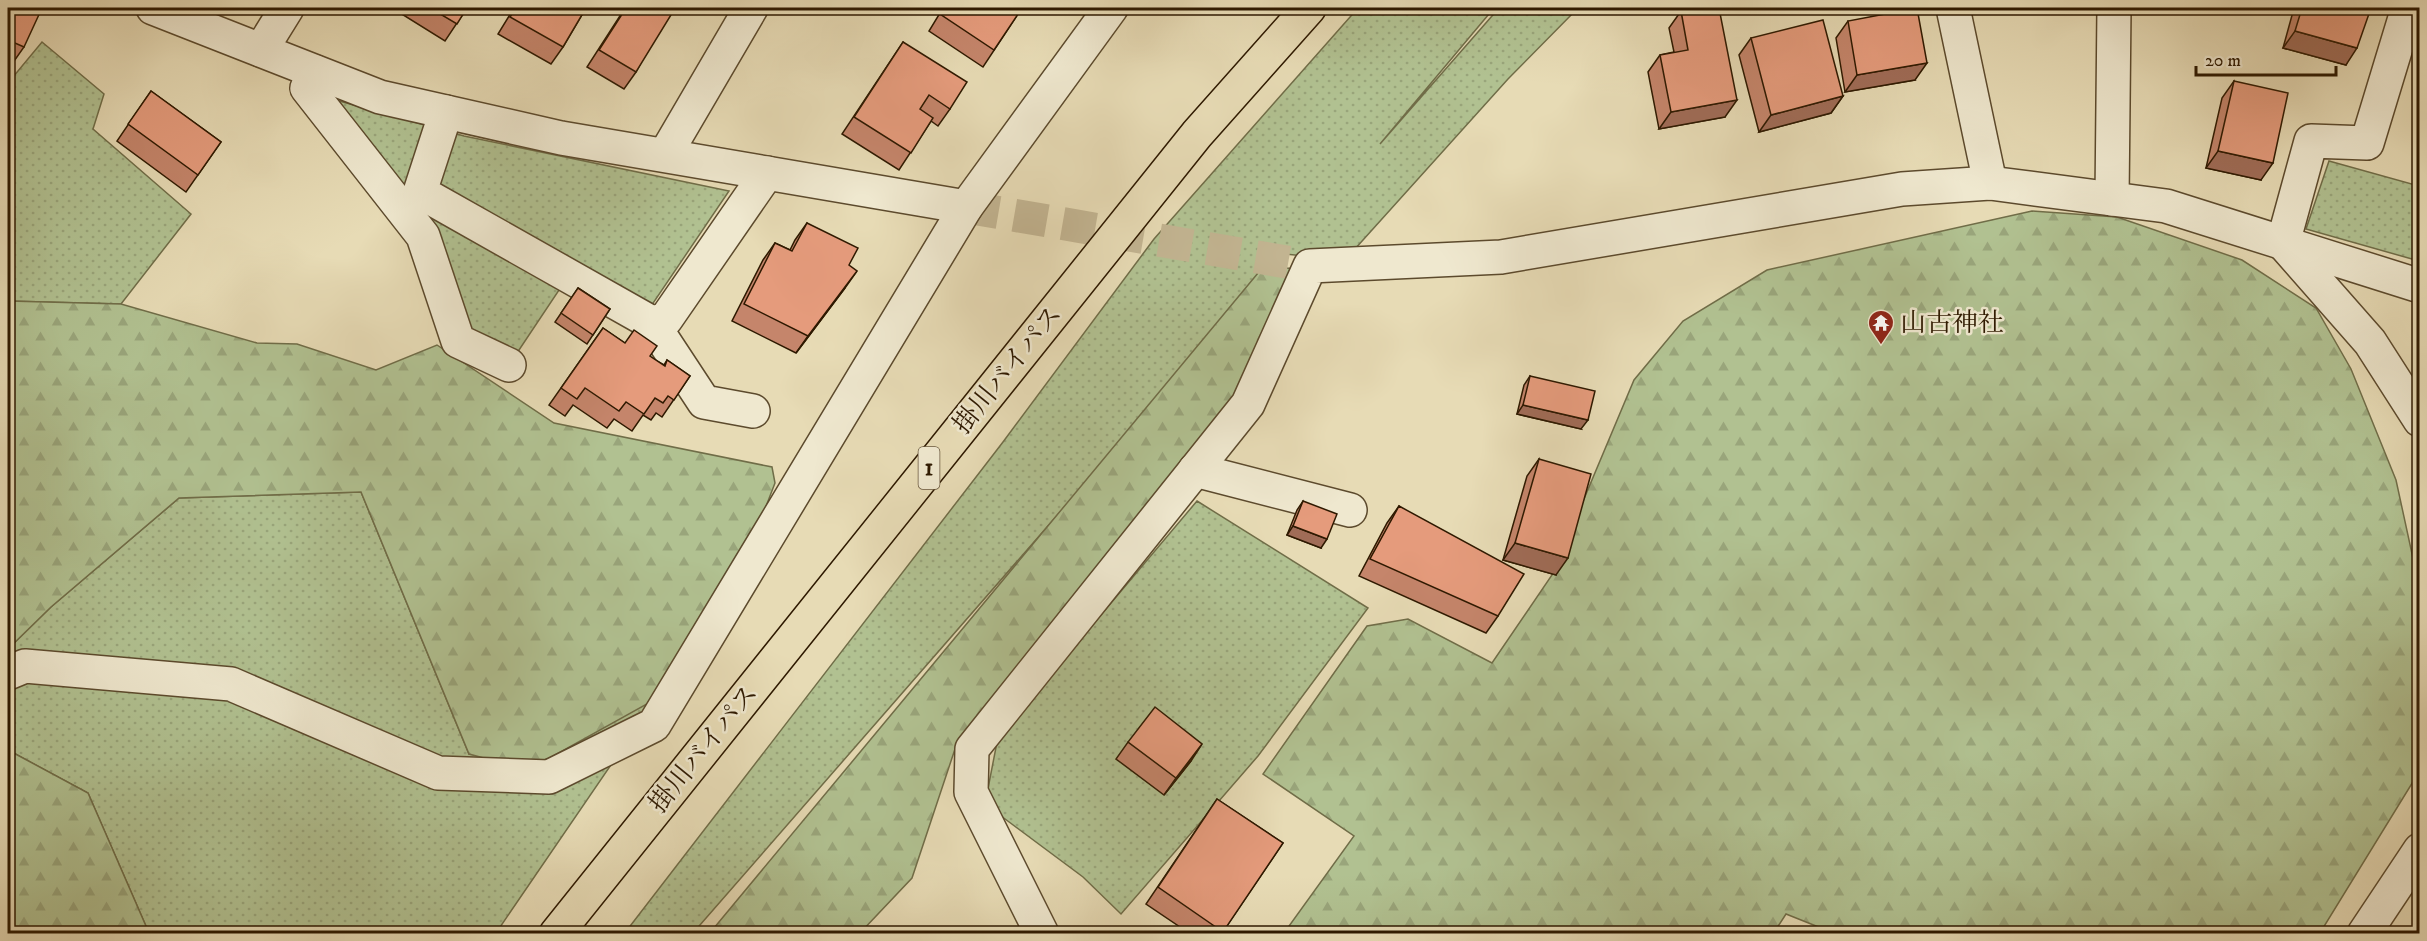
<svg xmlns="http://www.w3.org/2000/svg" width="2427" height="941" font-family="'IM FELL DW Pica','Noto Serif JP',serif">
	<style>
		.grass { fill: url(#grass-dots); stroke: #706d48; stroke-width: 1.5 }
		.forest { fill: url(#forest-firs); stroke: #706d48; stroke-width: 1.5 }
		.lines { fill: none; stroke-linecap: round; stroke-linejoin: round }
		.street-tunnel { stroke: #c2b491; stroke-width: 33; stroke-dasharray: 33 16; stroke-linecap: butt }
		.street-casing { stroke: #5c4a2d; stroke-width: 36 }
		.highway-casing { stroke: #2e1900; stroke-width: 36 }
		.street { stroke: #efe8cf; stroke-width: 33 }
		.highway { stroke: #e7dbb5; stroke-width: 33 }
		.wall { fill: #c5856b; stroke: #2e1900; stroke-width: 1.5 }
		.shaded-wall { fill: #a06c57; stroke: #2e1900; stroke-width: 1.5 }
		.building { fill: #e59b7c; stroke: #2e1900; stroke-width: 1.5 }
		.labels { text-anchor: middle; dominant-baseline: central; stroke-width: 5; stroke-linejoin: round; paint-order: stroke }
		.shield { fill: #efe8cf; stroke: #68573e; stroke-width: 1.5 }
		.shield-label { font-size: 24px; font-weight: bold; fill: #2e1900 }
		.poi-label { font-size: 26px; fill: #2e1900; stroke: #efe8cf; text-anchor: start }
		.street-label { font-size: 26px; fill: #2e1900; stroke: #efe8cf }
	</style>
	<defs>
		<pattern id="grass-dots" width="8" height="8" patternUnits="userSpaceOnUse" patternTransform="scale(1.5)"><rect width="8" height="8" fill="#b1c191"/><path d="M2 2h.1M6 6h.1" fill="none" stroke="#99a57b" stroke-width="1.8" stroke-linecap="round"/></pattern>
		<pattern id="forest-firs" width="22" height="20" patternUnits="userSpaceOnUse" patternTransform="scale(1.5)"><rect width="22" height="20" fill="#b1c191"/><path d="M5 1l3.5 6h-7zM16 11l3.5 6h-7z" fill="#99a57b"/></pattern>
	</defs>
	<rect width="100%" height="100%" fill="#e7dbb5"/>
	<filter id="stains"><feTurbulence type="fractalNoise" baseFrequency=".00333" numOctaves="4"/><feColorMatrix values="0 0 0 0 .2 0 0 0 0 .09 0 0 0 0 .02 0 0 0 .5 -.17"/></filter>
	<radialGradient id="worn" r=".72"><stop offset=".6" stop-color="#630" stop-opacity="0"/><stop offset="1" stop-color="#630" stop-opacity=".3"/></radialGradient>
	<!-- grass -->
	<g class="grass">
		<path d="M 1358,8 L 1494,8 L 1380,144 L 1499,8 L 1578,8 L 1508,79 L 1345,260 L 1285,254 L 693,933 L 624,934 L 1003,442 L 1154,239 Z"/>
		<path d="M 42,42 L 104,94 L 93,129 L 191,214 L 121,304 L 8,301 L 8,83 Z"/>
		<path d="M 318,95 L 464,136 L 729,191 L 641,321 L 571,272 L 509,365 L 458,341 L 430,229 Z"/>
		<path d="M 2329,161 L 2419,186 L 2419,261 L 2306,229 Z"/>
		<path d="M 361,492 L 469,754 L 656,699 L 496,933 L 149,933 L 88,793 L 8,750 L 8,649 L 51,607 L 179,498 Z"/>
		<path d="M 1197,501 L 1368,608 L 1258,756 L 1121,914 L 1083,877 L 985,804 L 998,737 Z"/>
	</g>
	<!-- forest -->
	<g class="forest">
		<path d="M 2032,211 L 2117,217 L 2242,260 L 2316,308 L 2351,369 L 2396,480 L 2419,586 L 2419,772 L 2320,933 L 1836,934 L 1786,914 L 1773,934 L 1284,933 L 1354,836 L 1263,774 L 1367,626 L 1408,619 L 1492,663 L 1552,575 L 1634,380 L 1683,321 L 1767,270 Z"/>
		<path d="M 1263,267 L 1302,269 L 1235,395 L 958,740 L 912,878 L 860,933 L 709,934 Z"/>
		<path d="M 8,301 L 121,304 L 257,343 L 297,344 L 376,370 L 437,345 L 554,423 L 772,467 L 775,483 L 723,618 L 656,699 L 528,770 L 469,754 L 361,492 L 179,498 L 51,607 L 8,649 Z"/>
		<path d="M 8,750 L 88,793 L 149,933 L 8,933 Z"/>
	</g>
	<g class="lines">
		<!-- street-tunnel -->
		<path class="street-tunnel" d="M 966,207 L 1310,266"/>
		<defs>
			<g id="street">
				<path d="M 153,8 L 380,97 L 561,138 L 966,207"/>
				<path d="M 1953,8 L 1990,183"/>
				<path d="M 2408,8 L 2367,143 L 2311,141 L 2283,243 L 2370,342 L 2420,420"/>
				<path d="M 261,50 L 287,8"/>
				<path d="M 315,72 L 307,88 L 423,236 L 458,341 L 509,365"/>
				<path d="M 446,112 L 420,192 L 652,323 L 666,319 L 767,173"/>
				<path d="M 665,155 L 751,8"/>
				<path d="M 2112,199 L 2114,8"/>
				<path d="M 652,323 L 704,402 L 753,411"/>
				<path d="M 1195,470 L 1350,510"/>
				<path d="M 8,673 L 25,666 L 231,684 L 438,773 L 549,777 L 654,725 L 966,207 L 1111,8"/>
				<path d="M 1042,934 L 971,792 L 972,749 L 1248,404 L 1310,266 L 1501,257 L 1902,189 L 1990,183 L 2166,206 L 2420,286"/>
				<path d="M 2364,934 L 2420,850"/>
			</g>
			<path id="highway" d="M 556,934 L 1197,134 L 1309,8"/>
		</defs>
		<!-- street casing -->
		<use href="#street" class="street-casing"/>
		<!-- highway casing -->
		<use href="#highway" class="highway-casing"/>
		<!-- street -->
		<use href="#street" class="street"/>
		<!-- highway -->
		<use href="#highway" class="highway"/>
	</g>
	<!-- wall -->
	<g class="wall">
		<path d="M 8,8 L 24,47 L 12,64 L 8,62 Z"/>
		<path d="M 392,8 L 467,8 L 445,41 Z"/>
		<path d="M 514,8 L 586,8 L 563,47 L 551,64 L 498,34 Z"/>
		<path d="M 625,8 L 670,8 L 636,72 L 624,89 L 587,67 Z"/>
		<path d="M 943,8 L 1022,8 L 983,67 L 929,31 Z"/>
		<path d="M 2294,8 L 2371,8 L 2346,65 L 2283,48 Z"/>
		<path d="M 1681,11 L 1725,117 L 1659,129 L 1648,72 L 1660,55 L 1674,52 L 1669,28 Z"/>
		<path d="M 1848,21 L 1915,80 L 1845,92 L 1836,38 Z"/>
		<path d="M 1751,38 L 1843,96 L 1831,113 L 1759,132 L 1739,55 Z"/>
		<path d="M 903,42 L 950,109 L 938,126 L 931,121 L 899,170 L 842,134 Z"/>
		<path d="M 2234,81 L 2261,180 L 2206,168 L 2222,98 Z"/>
		<path d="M 151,91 L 221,142 L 186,192 L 117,141 Z"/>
		<path d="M 807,223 L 849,265 L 845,288 L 796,353 L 732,321 L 763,260 L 775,243 L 790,250 L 795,240 Z"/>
		<path d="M 578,288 L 610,309 L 587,344 L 555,322 Z"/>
		<path d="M 603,328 L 625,343 L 664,365 L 667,360 L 690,376 L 662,417 L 656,413 L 651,420 L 643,415 L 632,431 L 614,419 L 607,428 L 573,405 L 565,416 L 549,405 Z"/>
		<path d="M 1530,376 L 1581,429 L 1517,414 L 1524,385 Z"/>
		<path d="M 1539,459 L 1556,575 L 1503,560 L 1527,476 Z"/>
		<path d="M 1303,501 L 1321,548 L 1287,535 L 1297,510 Z"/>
		<path d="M 1399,506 L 1498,616 L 1486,633 L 1359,576 L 1387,523 Z"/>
		<path d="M 1128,742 L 1191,761 L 1164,795 L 1116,759 Z"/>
		<path d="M 1217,799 L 1283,843 L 1222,933 L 1189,933 L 1146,904 Z"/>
	</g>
	<!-- shaded-wall -->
	<g class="shaded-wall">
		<path d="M 2295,31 L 2357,48 L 2346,65 L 2283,48 Z"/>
		<path d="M 1927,63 L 1915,80 L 1845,92 L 1857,75 Z"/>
		<path d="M 1843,96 L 1831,113 L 1759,132 L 1771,115 Z"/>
		<path d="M 1737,100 L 1725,117 L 1659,129 L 1671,112 Z"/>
		<path d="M 2218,151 L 2273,163 L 2261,180 L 2206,168 Z"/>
		<path d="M 857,271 L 845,288 L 796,353 L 808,336 Z"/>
		<path d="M 1523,405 L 1588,420 L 1581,429 L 1517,414 Z"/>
		<path d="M 1293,526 L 1327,539 L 1321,548 L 1287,535 Z"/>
		<path d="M 1515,543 L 1568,558 L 1556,575 L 1503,560 Z"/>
		<path d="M 1202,744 L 1191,761 L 1164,795 L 1176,778 Z"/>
	</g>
	<!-- building -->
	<g class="building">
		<path d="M 8,8 L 42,8 L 24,47 L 8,40 Z"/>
		<path d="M 430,8 L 467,8 L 457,24 Z"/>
		<path d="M 516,8 L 586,8 L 563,47 L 510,17 Z"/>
		<path d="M 626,8 L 670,8 L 674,10 L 636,72 L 599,50 Z"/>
		<path d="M 945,8 L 1022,8 L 994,50 L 940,14 Z"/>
		<path d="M 1700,8 L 1719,8 L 1737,100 L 1671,112 L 1660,55 L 1688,50 L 1681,11 Z"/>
		<path d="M 1917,8 L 1927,63 L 1857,75 L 1848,21 Z"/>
		<path d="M 2302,8 L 2371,8 L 2357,48 L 2295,31 Z"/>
		<path d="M 1823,20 L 1843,96 L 1771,115 L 1751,38 Z"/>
		<path d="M 903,42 L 967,82 L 950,109 L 929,95 L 920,109 L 933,118 L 911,153 L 854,117 Z"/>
		<path d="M 2234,81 L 2288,93 L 2273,163 L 2218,151 Z"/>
		<path d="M 151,91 L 221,142 L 198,175 L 128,124 Z"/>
		<path d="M 807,223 L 858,248 L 849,265 L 857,271 L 808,336 L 744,304 L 775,243 L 792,251 Z"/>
		<path d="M 578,288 L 610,309 L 593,335 L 561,313 Z"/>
		<path d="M 603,328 L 625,343 L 634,330 L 657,346 L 650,356 L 665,366 L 667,360 L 690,376 L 674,400 L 668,396 L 663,403 L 655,398 L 644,414 L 626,402 L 619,411 L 585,388 L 577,399 L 561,388 Z"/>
		<path d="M 1530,376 L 1595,391 L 1588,420 L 1523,405 Z"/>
		<path d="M 1539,459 L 1591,474 L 1568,558 L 1515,543 Z"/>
		<path d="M 1303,501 L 1337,514 L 1327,539 L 1293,526 Z"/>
		<path d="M 1399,506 L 1524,574 L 1498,616 L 1370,559 Z"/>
		<path d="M 1155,707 L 1202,744 L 1176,778 L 1128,742 Z"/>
		<path d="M 1217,799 L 1283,843 L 1223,932 L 1158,887 Z"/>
	</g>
	<!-- icons -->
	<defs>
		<symbol id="temple-pin" viewBox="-11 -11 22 30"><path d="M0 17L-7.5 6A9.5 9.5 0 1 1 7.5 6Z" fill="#8f2418" stroke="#efe8cf"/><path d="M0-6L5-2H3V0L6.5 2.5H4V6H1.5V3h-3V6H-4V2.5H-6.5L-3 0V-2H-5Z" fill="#fff"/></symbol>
	</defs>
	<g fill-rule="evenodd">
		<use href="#temple-pin" x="1866" y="308" width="30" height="40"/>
	</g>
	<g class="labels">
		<!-- shield labels -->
		<rect class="shield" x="918.5" y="447" width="21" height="42" rx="4.5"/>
		<g class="shield-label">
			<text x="929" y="468">1</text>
		</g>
		<!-- poi labels -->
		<g class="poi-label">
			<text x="1900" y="323">山古神社</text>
		</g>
		<!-- street labels -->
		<g class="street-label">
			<text transform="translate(1008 370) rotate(-51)">掛川バイパス</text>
			<text transform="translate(704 749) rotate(-51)">掛川バイパス</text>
		</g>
	</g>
	<!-- margin -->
	<rect width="2427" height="941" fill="none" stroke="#e7dbb5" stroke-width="30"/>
	<rect x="9" y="9" width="2409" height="923" fill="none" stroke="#2e1900" stroke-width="3"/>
	<rect x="15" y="15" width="2397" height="911" fill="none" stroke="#2e1900" stroke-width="1.5"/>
	<!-- scale -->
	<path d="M2196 66v9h140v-9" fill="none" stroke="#2e1900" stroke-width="3"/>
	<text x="2205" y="66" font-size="18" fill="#2e1900" stroke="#efe8cf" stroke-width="4.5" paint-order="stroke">20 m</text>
	<rect width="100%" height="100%" filter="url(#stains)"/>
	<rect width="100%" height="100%" fill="url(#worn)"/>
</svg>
